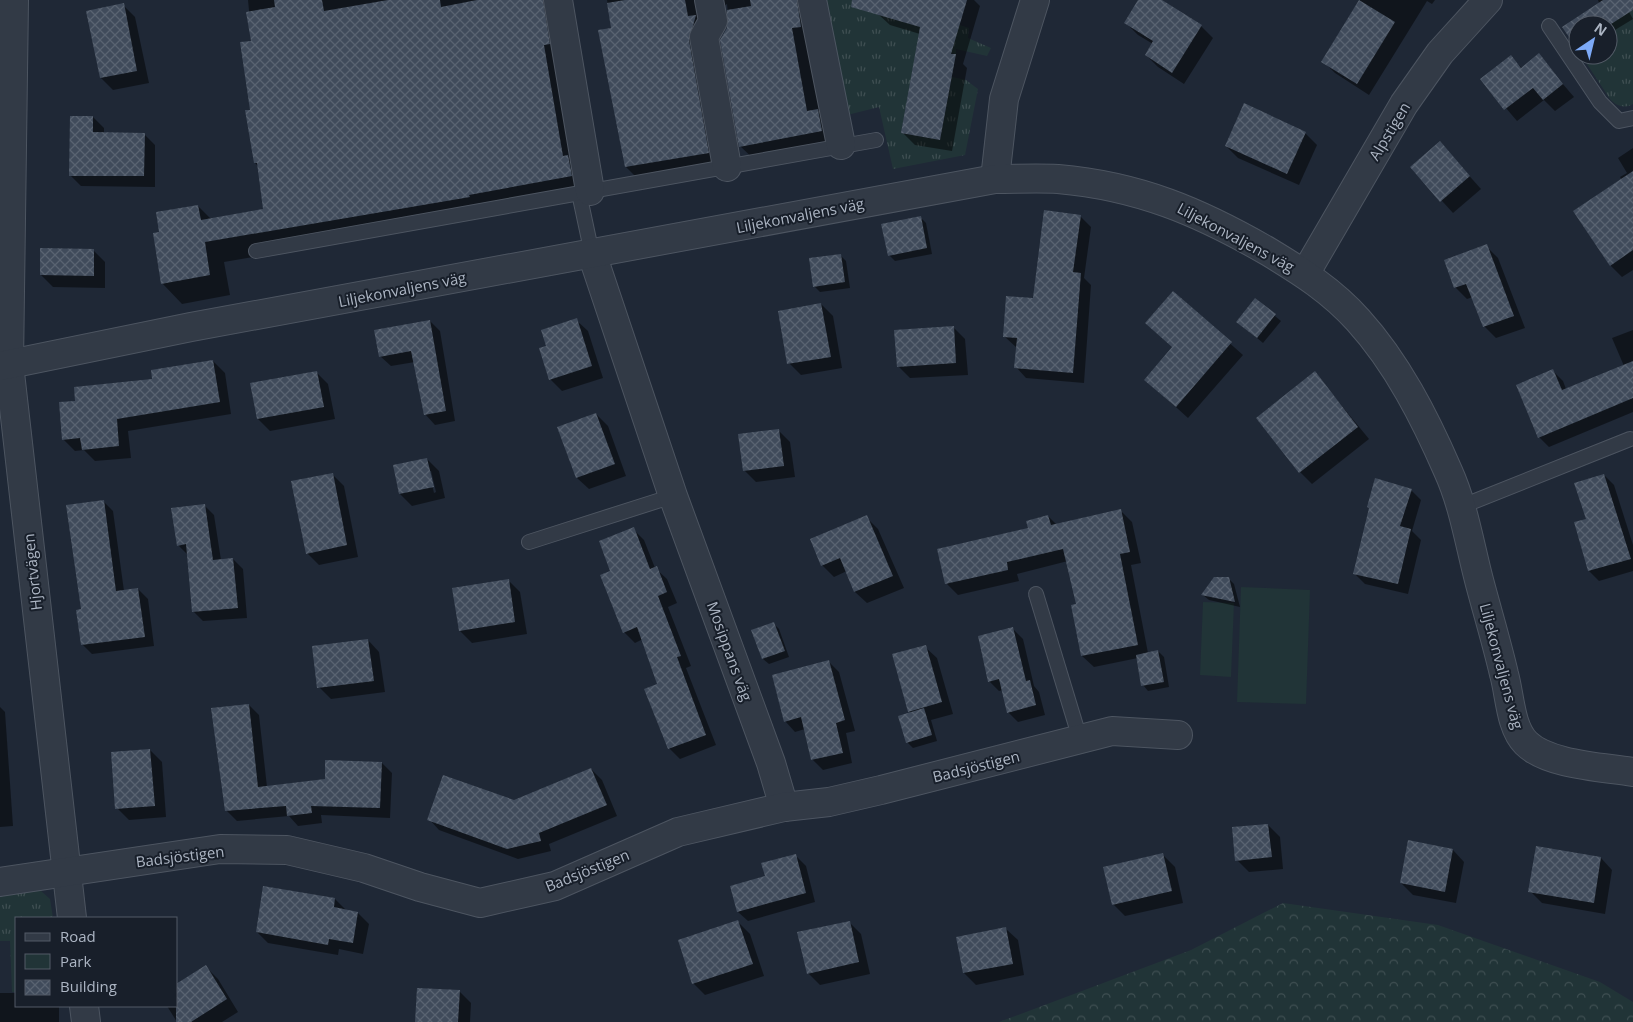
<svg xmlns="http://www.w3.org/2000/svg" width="1633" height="1022" font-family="'Open Sans',sans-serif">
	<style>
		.grass { fill: url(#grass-tufts) }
		.forest { fill: url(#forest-crowns) }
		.park { fill: #213437 }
		.shadow { fill: #0007; fill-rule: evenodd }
		.building { fill: url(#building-cross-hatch) }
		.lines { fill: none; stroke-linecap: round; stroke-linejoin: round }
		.lane-casing { stroke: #4d5561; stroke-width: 16 }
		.street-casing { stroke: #4d5561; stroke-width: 30 }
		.lane { stroke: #323a46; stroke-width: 14 }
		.street { stroke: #323a46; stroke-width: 28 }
		.labels { text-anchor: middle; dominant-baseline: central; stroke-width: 4; stroke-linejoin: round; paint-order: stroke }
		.street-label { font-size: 15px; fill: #acb5c3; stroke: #181f2a }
	</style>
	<defs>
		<pattern id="grass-tufts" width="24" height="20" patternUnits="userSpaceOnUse" patternTransform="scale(1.25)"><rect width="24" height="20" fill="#213437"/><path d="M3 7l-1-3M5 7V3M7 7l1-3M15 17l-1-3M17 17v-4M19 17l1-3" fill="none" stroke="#3f4f52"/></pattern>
		<pattern id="forest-crowns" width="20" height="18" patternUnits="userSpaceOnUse" patternTransform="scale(1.25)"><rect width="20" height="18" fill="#213437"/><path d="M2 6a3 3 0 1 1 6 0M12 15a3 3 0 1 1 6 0" fill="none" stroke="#3f4f52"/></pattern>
		<pattern id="building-cross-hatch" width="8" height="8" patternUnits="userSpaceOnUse" patternTransform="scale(1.25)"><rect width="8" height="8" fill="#404b5b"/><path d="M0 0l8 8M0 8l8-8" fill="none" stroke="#596371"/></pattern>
	</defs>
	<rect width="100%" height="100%" fill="#1f2836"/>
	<!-- grass -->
	<g class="grass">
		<path d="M 824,0 L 880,0 L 969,28 L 968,38 L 991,48 L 987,56 L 956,49 L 956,54 L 917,47 L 901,133 L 940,140 L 952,77 L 966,80 L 978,89 L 965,155 L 893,169 L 879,107 L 843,116 Z"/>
		<path d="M 1633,0 L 1633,104 C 1625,109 1616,106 1610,99 L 1581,55 L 1608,55 L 1608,26 Z"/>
		<path d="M 22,890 L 41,891 L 50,899 L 53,918 L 16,918 L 16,992 L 12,992 L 10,941 L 0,941 L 0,894 Z"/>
	</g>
	<!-- forest -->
	<path class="forest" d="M 1283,903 L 1438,925 L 1600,982 L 1633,1002 L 1633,1022 L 999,1022 L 1191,950 Z"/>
	<!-- park -->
	<g class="park">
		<path d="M 1241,587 L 1310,590 L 1306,704 L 1237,702 Z"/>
		<path d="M 1203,602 L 1234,603 L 1231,677 L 1200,675 Z"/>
	</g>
	<!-- shadow -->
	<g class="shadow">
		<path d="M 248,0 L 566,0 L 591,196 L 489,214 L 489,217 L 224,262 L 230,295 L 182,304 L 162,283 L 161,233 L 198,206 L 211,219 L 265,210 L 258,166 L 255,163 L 252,111 L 252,42 Z"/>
		<path d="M 607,0 L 817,0 L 842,151 L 761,166 L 740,146 L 727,4 L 719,9 L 714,16 L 728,173 L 646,187 L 626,167 L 612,29 Z"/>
		<path d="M 882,0 L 974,0 L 980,6 L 963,64 L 967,68 L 952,151 L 915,145 L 903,133 L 920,34 L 890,25 L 878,14 Z"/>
		<path d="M 1140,0 L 1159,0 L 1201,26 L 1213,38 L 1184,84 L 1158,67 L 1146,55 L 1153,44 L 1138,35 L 1126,23 Z"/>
		<path d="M 1360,0 L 1435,0 L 1432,4 L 1427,1 L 1369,95 L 1335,73 L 1323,61 Z"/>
		<path d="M 1598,0 L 1633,0 L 1633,10 L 1629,12 L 1633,19 L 1610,33 Z"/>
		<path d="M 123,5 L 135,17 L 149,83 L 113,90 L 101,78 L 88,12 Z"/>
		<path d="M 1538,55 L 1574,97 L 1555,111 L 1544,100 L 1517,121 L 1482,80 L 1510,57 L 1522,68 Z"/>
		<path d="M 93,117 L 104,128 L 104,134 L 144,134 L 155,145 L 155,187 L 81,186 L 70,175 Z"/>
		<path d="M 1305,133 L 1317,145 L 1299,185 L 1238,158 L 1226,146 Z"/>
		<path d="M 1440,143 L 1481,189 L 1453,213 L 1412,168 Z"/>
		<path d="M 1633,148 L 1633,270 L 1622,277 L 1610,265 L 1622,180 L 1620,177 L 1627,173 L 1618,158 Z"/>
		<path d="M 1080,216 L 1091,227 L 1084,278 L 1091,285 L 1084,383 L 1026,378 L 1016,367 L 1017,348 L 1005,337 L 1034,299 Z"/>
		<path d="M 920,217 L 926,223 L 932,254 L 895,261 L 889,255 Z"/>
		<path d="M 1486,246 L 1498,258 L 1525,328 L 1496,338 L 1484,326 L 1473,297 L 1467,299 L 1455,287 Z"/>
		<path d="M 93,250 L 105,262 L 105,288 L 53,287 L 41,275 Z"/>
		<path d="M 840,255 L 846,261 L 850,288 L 820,292 L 814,286 Z"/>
		<path d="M 1173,293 L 1243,355 L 1188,418 L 1146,380 L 1173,348 Z"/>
		<path d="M 1255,300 L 1281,321 L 1263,343 L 1238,322 Z"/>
		<path d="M 821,304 L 833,316 L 842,368 L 801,375 L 789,363 Z"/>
		<path d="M 576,320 L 588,331 L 603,378 L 562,391 L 550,379 L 548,347 Z"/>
		<path d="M 430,321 L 440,331 L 455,421 L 435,425 L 425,414 L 415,362 L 391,366 L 380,356 Z"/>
		<path d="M 953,327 L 965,339 L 968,375 L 910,378 L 898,366 Z"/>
		<path d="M 1633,330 L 1633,412 L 1549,447 L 1539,437 L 1553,371 L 1563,381 L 1566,389 L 1624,366 L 1612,338 Z"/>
		<path d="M 213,361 L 225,373 L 231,414 L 128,431 L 131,458 L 95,461 L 84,450 L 75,451 L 63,439 L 76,402 Z"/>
		<path d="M 316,372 L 328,384 L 335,419 L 270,431 L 258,419 L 252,384 Z"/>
		<path d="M 1315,373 L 1369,439 L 1312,484 L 1300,472 Z"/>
		<path d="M 596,414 L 608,426 L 626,476 L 589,489 L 577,478 Z"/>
		<path d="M 778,430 L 790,442 L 795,477 L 756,482 L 744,470 Z"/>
		<path d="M 427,459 L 439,471 L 445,498 L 412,506 L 400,494 ZM 429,471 L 431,471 L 436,492 L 434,493 Z"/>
		<path d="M 332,474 L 344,486 L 358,557 L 319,565 L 307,553 Z"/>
		<path d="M 1604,475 L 1614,485 L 1633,545 L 1633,571 L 1599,581 L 1589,571 L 1587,519 Z"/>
		<path d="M 1411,490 L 1421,500 L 1412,531 L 1421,540 L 1408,594 L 1365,584 L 1355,574 Z"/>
		<path d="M 104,502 L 113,511 L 124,591 L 138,589 L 148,599 L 154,646 L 92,654 L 82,644 L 82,610 Z"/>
		<path d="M 204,505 L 214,515 L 221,560 L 233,559 L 243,569 L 247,618 L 203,621 L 194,612 L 188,555 L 178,545 Z"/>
		<path d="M 1120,510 L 1132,522 L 1141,563 L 1131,565 L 1148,653 L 1158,651 L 1164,657 L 1169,687 L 1148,691 L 1143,685 L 1138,658 L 1094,667 L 1082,656 L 1072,606 L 1078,605 L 1068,561 L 1017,574 L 1019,581 L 958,595 L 947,584 L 1048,516 L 1057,525 Z"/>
		<path d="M 866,517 L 878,529 L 904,588 L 867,603 L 855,592 L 847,571 L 834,577 L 822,565 Z"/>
		<path d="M 633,529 L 644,540 L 655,568 L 667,579 L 677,603 L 668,607 L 691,666 L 686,668 L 716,745 L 680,759 L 669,748 L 659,685 L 643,639 L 635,643 L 624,632 L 612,572 Z"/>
		<path d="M 1228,578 L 1234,584 L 1240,607 L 1209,600 L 1203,595 Z"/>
		<path d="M 508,580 L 520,592 L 527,634 L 472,643 L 460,631 Z"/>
		<path d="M 773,623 L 779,629 L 789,657 L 769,664 L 763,659 L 753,631 Z"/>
		<path d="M 1013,629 L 1023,639 L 1034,686 L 1039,692 L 1045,715 L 1018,722 L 1008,712 L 1003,690 L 999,691 L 989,681 Z"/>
		<path d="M 368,640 L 379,652 L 385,692 L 331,699 L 319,687 Z"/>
		<path d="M 925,647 L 937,658 L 953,714 L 931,720 L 937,741 L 913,748 L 907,742 L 911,713 L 909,711 Z"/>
		<path d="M 829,662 L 839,672 L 855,731 L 846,733 L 852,763 L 823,770 L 812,759 L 805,729 L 795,732 L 785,721 Z"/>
		<path d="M 249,705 L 259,715 L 267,787 L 326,780 L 382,763 L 392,773 L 390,818 L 321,815 L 322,823 L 298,826 L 289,816 L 237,821 L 227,811 Z"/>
		<path d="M 0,707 L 5,712 L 13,826 L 0,827 Z"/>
		<path d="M 150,750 L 162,762 L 166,817 L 129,820 L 117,808 Z"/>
		<path d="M 591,769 L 602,780 L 617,816 L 549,844 L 551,851 L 518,859 L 439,830 L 429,819 L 514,801 Z"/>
		<path d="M 1268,825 L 1280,837 L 1283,869 L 1249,872 L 1237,860 Z"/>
		<path d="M 1453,850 L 1464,862 L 1456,903 L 1413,895 L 1401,883 Z"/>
		<path d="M 1163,855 L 1175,867 L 1183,903 L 1125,916 L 1113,904 Z"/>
		<path d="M 796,856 L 806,866 L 815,902 L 748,921 L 738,912 L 766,877 Z"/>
		<path d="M 1601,858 L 1612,870 L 1605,914 L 1542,903 L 1530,891 Z"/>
		<path d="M 335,899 L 346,910 L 358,913 L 369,924 L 363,954 L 339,949 L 338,955 L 268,943 L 257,932 Z"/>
		<path d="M 738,922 L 750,934 L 764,976 L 705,995 L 693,983 Z"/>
		<path d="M 849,922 L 861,934 L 870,974 L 820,985 L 808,973 Z"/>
		<path d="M 1006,929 L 1018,940 L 1024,975 L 976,985 L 964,973 Z"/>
		<path d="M 206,967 L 218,979 L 238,1012 L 222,1022 L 177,1022 L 167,1006 L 176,1006 Z"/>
		<path d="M 459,991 L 471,1003 L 470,1022 L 416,1022 Z"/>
		<path d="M 0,993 L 16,993 L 16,1006 L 59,1006 L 59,1022 L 0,1022 Z"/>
	</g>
	<!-- building -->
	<g class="building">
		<path d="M 274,0 L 322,0 L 324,11 L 388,0 L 440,0 L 441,7 L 477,0 L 543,0 L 550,44 L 544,45 L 563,156 L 568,155 L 572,176 L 469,195 L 470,197 L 205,242 L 210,275 L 161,284 L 153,233 L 159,232 L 156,212 L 198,205 L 201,220 L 263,209 L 257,163 L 254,163 L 245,110 L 250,110 L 240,42 L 251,41 L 246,12 L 275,7 Z"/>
		<path d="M 625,0 L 685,0 L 688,16 L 696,15 L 689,40 L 709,153 L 625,167 L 598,30 L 611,28 L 607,3 Z"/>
		<path d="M 750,0 L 797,0 L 801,27 L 792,28 L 807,111 L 818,109 L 822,131 L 739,147 L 720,40 L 727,28 L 727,10 L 751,6 Z"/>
		<path d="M 852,0 L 967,0 L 951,54 L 956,54 L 940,140 L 901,133 L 920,27 L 851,7 Z"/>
		<path d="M 1138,0 L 1162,0 L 1202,25 L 1172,73 L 1145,55 L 1153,41 L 1124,23 Z"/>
		<path d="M 1359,0 L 1395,22 L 1357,84 L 1321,62 Z"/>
		<path d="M 1603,0 L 1633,0 L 1633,10 L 1608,26 L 1578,25 L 1578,45 L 1576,47 L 1562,27 Z"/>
		<path d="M 124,3 L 137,71 L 100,78 L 86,11 Z"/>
		<path d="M 1539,53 L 1563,84 L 1543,100 L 1533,88 L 1504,110 L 1480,79 L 1511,55 L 1521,68 Z"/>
		<path d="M 1244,103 L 1306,132 L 1287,174 L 1225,146 Z"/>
		<path d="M 70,116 L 93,116 L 93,132 L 145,133 L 144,176 L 69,176 Z"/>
		<path d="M 1440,141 L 1470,176 L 1440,202 L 1410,167 Z"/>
		<path d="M 1633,171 L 1633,250 L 1610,266 L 1573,211 Z"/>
		<path d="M 1044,210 L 1081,215 L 1073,272 L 1081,273 L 1073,373 L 1014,368 L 1017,338 L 1003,337 L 1006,296 L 1033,298 Z"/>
		<path d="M 921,216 L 927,248 L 888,256 L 881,224 Z"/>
		<path d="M 1487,244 L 1514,316 L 1483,327 L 1466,284 L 1454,288 L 1444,260 Z"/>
		<path d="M 40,248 L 94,249 L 94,276 L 40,275 Z"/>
		<path d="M 841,254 L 845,282 L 813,287 L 809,258 Z"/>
		<path d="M 1173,291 L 1232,342 L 1176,407 L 1144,380 L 1172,347 L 1145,323 Z"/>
		<path d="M 1255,298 L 1276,314 L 1257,338 L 1236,322 Z"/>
		<path d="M 821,303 L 831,357 L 787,364 L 778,311 Z"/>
		<path d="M 577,318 L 592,366 L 549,380 L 539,348 L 546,346 L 541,330 Z"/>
		<path d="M 430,320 L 446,411 L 424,415 L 411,351 L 379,357 L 374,330 Z"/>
		<path d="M 954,326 L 956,363 L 897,367 L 894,330 Z"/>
		<path d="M 213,360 L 220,402 L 117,419 L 119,446 L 82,450 L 80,438 L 62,440 L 59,402 L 75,401 L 74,387 L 152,379 L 151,370 Z"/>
		<path d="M 1633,361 L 1633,398 L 1538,438 L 1516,385 L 1553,369 L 1562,390 Z"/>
		<path d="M 317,371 L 324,407 L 257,419 L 250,383 Z"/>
		<path d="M 1315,371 L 1358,427 L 1299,473 L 1256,418 Z"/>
		<path d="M 596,413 L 615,464 L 576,478 L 557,427 Z"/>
		<path d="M 779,429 L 784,466 L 743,471 L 738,434 Z"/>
		<path d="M 427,458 L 434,487 L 399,494 L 393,465 Z"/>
		<path d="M 333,473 L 347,545 L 306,554 L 291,481 Z"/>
		<path d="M 1604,474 L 1631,559 L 1588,571 L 1574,522 L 1586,519 L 1574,483 Z"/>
		<path d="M 1375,478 L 1412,489 L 1400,526 L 1411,529 L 1398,584 L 1353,574 L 1369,508 L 1367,507 Z"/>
		<path d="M 104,500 L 116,591 L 138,588 L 145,637 L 81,645 L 76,610 L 81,609 L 66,505 Z"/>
		<path d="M 205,504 L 213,560 L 233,558 L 238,608 L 192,612 L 186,544 L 177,546 L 171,508 Z"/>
		<path d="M 1121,509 L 1130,552 L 1120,554 L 1138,645 L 1081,656 L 1071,605 L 1076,604 L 1063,549 L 1007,562 L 1008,570 L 945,584 L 937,549 L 1028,528 L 1026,521 L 1048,515 L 1051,525 Z"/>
		<path d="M 867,515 L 893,576 L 854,592 L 840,558 L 821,566 L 810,539 Z"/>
		<path d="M 634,527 L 650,569 L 657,566 L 667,592 L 658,596 L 681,656 L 677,657 L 706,735 L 668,749 L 644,689 L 657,684 L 637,627 L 623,633 L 600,575 L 610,571 L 599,541 Z"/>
		<path d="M 1214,577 L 1229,577 L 1235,602 L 1201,595 Z"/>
		<path d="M 509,579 L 515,622 L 459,631 L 452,588 Z"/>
		<path d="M 774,622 L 785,651 L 762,659 L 751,630 Z"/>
		<path d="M 1013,627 L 1026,681 L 1030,680 L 1036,705 L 1007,713 L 999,679 L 988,682 L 978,636 Z"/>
		<path d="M 368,639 L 374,681 L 317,688 L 312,646 Z"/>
		<path d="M 926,645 L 942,702 L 908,712 L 892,654 Z"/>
		<path d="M 1158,650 L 1164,682 L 1141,686 L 1136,655 Z"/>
		<path d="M 829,660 L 845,720 L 836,723 L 843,753 L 811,760 L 801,717 L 784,722 L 772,675 Z"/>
		<path d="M 249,704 L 258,787 L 325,779 L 325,760 L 382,762 L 380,808 L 311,806 L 312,813 L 287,816 L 286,806 L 225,811 L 211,708 Z"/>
		<path d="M 924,708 L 932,735 L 906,743 L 898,716 Z"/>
		<path d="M 150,749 L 155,806 L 115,809 L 111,752 Z"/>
		<path d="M 591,768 L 607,805 L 539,833 L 541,841 L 507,849 L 427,820 L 443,775 L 514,800 Z"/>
		<path d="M 1268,824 L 1272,857 L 1235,861 L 1232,827 Z"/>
		<path d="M 1408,840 L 1453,849 L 1445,892 L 1400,883 Z"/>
		<path d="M 1536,846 L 1601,857 L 1594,903 L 1528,892 Z"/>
		<path d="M 1163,853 L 1172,891 L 1112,905 L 1103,867 Z"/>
		<path d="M 796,854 L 806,893 L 737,912 L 730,886 L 765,876 L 761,863 Z"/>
		<path d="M 263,886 L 335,898 L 334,907 L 358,912 L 353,943 L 329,939 L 328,945 L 256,932 Z"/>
		<path d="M 738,920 L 753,964 L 692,984 L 678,940 Z"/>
		<path d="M 850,921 L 859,962 L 807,974 L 797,932 Z"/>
		<path d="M 1006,927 L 1013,964 L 963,973 L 956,937 Z"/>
		<path d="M 206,965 L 227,999 L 191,1022 L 176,1022 L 176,984 Z"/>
		<path d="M 417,988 L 460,990 L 458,1022 L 415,1022 Z"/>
	</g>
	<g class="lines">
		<defs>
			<g id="lane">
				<path d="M 1549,26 L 1600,102 L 1619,121 L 1633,118"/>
				<path d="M 579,193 L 592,254"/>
				<path d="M 256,251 L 876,140"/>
				<path d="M 1460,507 L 1630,439"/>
				<path d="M 529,542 L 673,496"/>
				<path d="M 1036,594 L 1080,739"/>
			</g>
			<g id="street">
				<path d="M 14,0 L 9,364 L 72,918"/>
				<path d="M 558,0 L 590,191"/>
				<path d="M 709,0 L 713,21 L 704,37 L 727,167"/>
				<path d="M 812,0 L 841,145"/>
				<path d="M 995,179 L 1004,99 L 1035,0"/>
				<path d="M 592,254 L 673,496 L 771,763 L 784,807"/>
				<path d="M 1305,274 L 1404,104 L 1440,53 L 1488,0"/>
				<path d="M 0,366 L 191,327 L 995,179 C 1016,179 1037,178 1058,179 C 1139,186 1200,212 1269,252 C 1302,272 1332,291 1358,320 C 1397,363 1425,418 1448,471 C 1464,506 1470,547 1480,584 C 1488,614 1497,644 1504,674 C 1510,695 1510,727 1526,743 C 1548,765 1603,767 1633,772"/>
				<path d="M 0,882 L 220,849 L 287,850 L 364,868 L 420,887 L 480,903 L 555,886 L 678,832 L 784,807 L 829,802 L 881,790 L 1112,731 L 1178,735"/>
				<path d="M 84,1006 L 86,1022"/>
			</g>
		</defs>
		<!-- lane casing -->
		<use href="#lane" class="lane-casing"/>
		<!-- street casing -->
		<use href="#street" class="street-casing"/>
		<!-- lane -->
		<use href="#lane" class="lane"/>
		<!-- street -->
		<use href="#street" class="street"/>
	</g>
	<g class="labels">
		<!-- street labels -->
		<g class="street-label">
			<text transform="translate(1389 131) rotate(-59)">Alpstigen</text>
			<text transform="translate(800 215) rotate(-11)">Liljekonvaljens väg</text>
			<text transform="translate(1236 237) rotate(28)">Liljekonvaljens väg</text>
			<text transform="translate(402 289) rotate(-11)">Liljekonvaljens väg</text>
			<text transform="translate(32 572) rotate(-96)">Hjortvägen</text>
			<text transform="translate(730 651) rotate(70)">Mosippans väg</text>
			<text transform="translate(1502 666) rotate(75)">Liljekonvaljens väg</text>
			<text transform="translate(976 766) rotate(-14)">Badsjöstigen</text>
			<text transform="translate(180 856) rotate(-7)">Badsjöstigen</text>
			<text transform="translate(587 870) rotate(-22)">Badsjöstigen</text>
		</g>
	</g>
	<!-- legend -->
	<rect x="15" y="917" width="162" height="90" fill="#181f2a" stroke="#535b67"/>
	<rect x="25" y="933" width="25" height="8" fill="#323a46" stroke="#535b67"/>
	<text x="60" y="942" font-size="15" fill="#acb5c3">Road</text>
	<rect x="25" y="954" width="25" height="15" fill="#213437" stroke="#535b67"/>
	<text x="60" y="967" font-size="15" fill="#acb5c3">Park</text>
	<rect x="25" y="980" width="25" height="15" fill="url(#building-cross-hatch)" stroke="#535b67"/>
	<text x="60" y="992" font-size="15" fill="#acb5c3">Building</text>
	<!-- north arrow -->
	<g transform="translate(1593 40) rotate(35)"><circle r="24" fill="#181f2a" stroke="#535b67"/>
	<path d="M0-4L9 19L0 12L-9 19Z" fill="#7daaf7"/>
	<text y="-8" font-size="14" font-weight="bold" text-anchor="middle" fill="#acb5c3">N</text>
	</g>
</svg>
